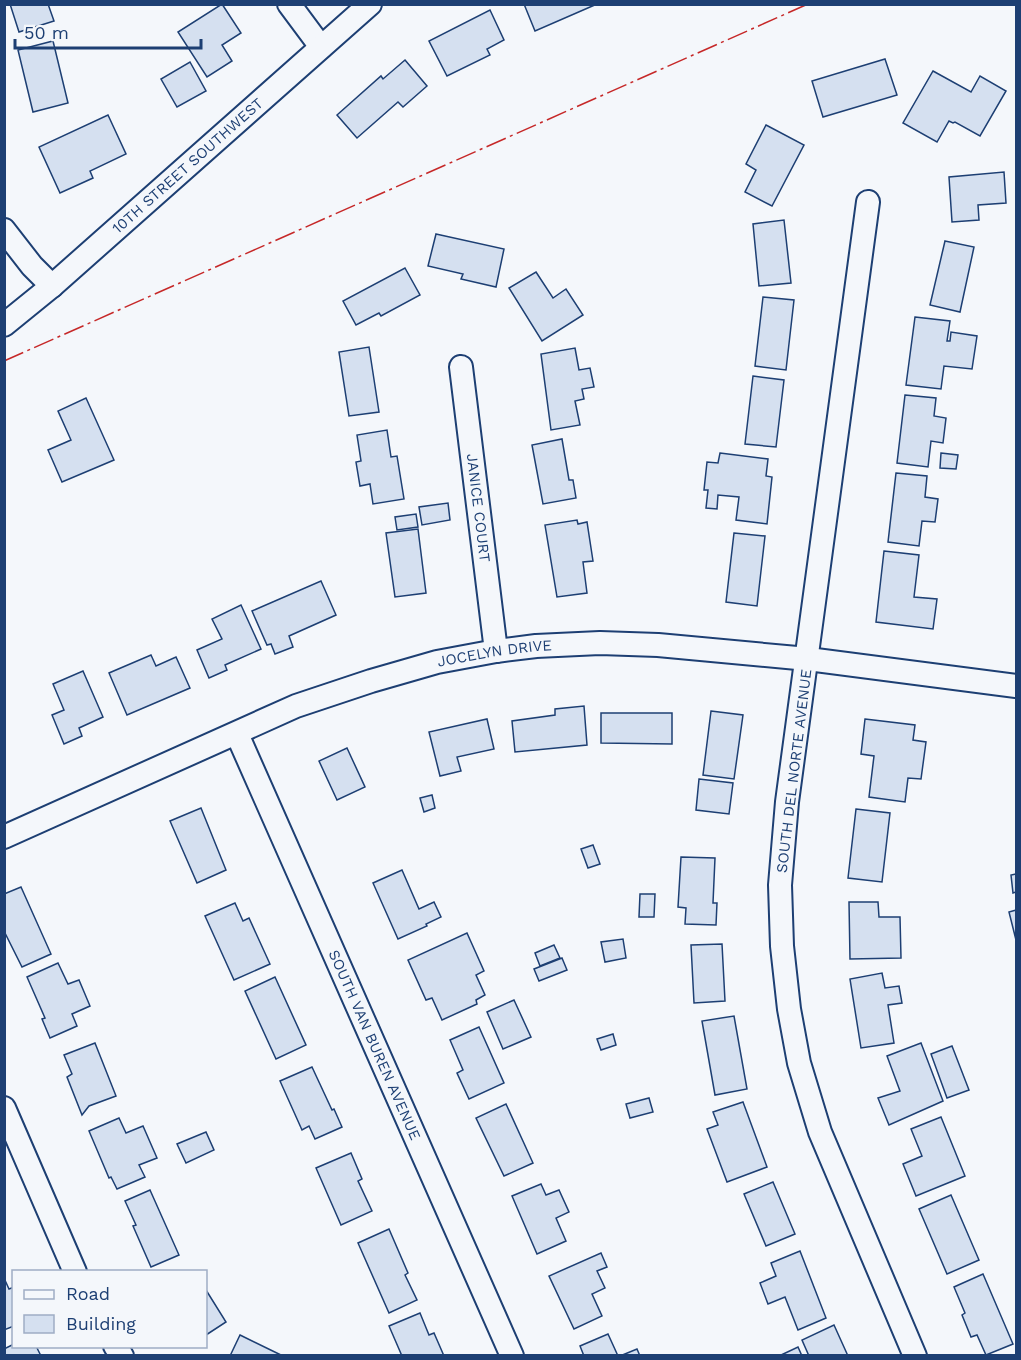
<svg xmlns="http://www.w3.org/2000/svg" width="1021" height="1360" font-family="'Work Sans',sans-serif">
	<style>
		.building { fill: #d5e0f0; stroke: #1d3f73; stroke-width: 1.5 }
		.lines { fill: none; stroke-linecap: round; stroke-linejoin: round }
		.street-casing { stroke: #1d3f73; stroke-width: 26 }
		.street { stroke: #f4f7fb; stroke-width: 22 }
		.power { stroke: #c62828; stroke-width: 1.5; stroke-dasharray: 21 4.5 3 4.5; stroke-linecap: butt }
		.labels { text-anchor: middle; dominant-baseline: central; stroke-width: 4.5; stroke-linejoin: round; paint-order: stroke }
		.street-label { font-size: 15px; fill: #1d3f73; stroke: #f4f7fb }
	</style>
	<rect width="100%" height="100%" fill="#f4f7fb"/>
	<!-- building -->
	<g class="building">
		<path d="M 10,4 L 48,4 L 54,21 L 19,32 Z"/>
		<path d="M 222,4 L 241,33 L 222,45 L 232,61 L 207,77 L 178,32 Z"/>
		<path d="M 524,4 L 597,4 L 535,31 Z"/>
		<path d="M 490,10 L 504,40 L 487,49 L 490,55 L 447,76 L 429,41 Z"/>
		<path d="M 53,41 L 68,103 L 33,112 L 18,50 Z"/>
		<path d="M 885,59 L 897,95 L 823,117 L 812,81 Z"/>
		<path d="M 405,60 L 427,86 L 403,107 L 398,102 L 357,138 L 337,115 L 381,76 L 383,79 Z"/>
		<path d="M 190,62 L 206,91 L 177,107 L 161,79 Z"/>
		<path d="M 933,71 L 971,92 L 980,76 L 1006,91 L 980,136 L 955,122 L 953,123 L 949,121 L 937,142 L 903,123 Z"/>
		<path d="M 108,115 L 126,154 L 90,171 L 93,178 L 60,193 L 39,147 Z"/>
		<path d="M 766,125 L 804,145 L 772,206 L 745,192 L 756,170 L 746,164 Z"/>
		<path d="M 1004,172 L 1006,203 L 978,205 L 979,220 L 952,222 L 949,177 Z"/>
		<path d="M 784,220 L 791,283 L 759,286 L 753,224 Z"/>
		<path d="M 436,234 L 504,249 L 496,287 L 461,279 L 463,274 L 428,266 Z"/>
		<path d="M 945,241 L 974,247 L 960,312 L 930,305 Z"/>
		<path d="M 405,268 L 420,295 L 381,316 L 379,313 L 356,325 L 343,301 Z"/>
		<path d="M 536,272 L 553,298 L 566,289 L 583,315 L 542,341 L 509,288 Z"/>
		<path d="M 763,297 L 794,300 L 786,370 L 755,366 Z"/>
		<path d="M 915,317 L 950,321 L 947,341 L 950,341 L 951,332 L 977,336 L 972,369 L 944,366 L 941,389 L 906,385 Z"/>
		<path d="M 369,347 L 379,412 L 349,416 L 339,352 Z"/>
		<path d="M 575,348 L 579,370 L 590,368 L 594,387 L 582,389 L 584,399 L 575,401 L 580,425 L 551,430 L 541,354 Z"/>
		<path d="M 753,376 L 784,380 L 776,447 L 745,444 Z"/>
		<path d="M 905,395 L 936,398 L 934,416 L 946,418 L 943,443 L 931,441 L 928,467 L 897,463 Z"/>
		<path d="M 86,398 L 114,460 L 62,482 L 48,450 L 71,440 L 58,411 Z"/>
		<path d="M 387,430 L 391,457 L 397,456 L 404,499 L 373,504 L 370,484 L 360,486 L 356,462 L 361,461 L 357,435 Z"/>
		<path d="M 562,439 L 569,480 L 573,480 L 576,498 L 543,504 L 532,445 Z"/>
		<path d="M 720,453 L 768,459 L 766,476 L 772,477 L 767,524 L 736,520 L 739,497 L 718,495 L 717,509 L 706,508 L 708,490 L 704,490 L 707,462 L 718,463 Z"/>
		<path d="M 941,453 L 958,455 L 956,469 L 940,468 Z"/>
		<path d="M 896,473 L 927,476 L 925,497 L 938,499 L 935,522 L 922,521 L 919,546 L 888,542 Z"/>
		<path d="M 448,503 L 450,520 L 422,525 L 419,507 Z"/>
		<path d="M 416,514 L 418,527 L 397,530 L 395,517 Z"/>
		<path d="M 577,520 L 578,524 L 587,522 L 593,561 L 583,562 L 587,593 L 557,597 L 545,525 Z"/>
		<path d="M 418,529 L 426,593 L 395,597 L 386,533 Z"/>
		<path d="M 734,533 L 765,536 L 757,606 L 726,602 Z"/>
		<path d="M 884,551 L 919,555 L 914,597 L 937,599 L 933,629 L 876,622 Z"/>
		<path d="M 321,581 L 336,615 L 289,636 L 293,647 L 275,654 L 271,644 L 267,645 L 252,611 Z"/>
		<path d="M 241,605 L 261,649 L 225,665 L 227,670 L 209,678 L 197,650 L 222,639 L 212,619 Z"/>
		<path d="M 151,655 L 156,666 L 176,657 L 190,688 L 127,715 L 109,673 Z"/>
		<path d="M 83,671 L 103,717 L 79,728 L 82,736 L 64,744 L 52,715 L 64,710 L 53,684 Z"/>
		<path d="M 584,706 L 587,745 L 515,752 L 512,721 L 555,715 L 555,709 Z"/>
		<path d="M 711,711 L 743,715 L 734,779 L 703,775 Z"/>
		<path d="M 601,713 L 672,713 L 672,744 L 601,743 Z"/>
		<path d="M 487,719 L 494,749 L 457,757 L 461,771 L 440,776 L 429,732 Z"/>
		<path d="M 865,719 L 915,725 L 913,740 L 926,742 L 921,779 L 908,778 L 905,802 L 869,797 L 874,756 L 861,754 Z"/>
		<path d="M 347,748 L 365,787 L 337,800 L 319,761 Z"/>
		<path d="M 699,779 L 733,783 L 729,814 L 696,810 Z"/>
		<path d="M 432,795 L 435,808 L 424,812 L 420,798 Z"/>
		<path d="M 201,808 L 226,870 L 197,883 L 170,821 Z"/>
		<path d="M 856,809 L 890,813 L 882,882 L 848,878 Z"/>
		<path d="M 593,845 L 600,864 L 588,868 L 581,849 Z"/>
		<path d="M 681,857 L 715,858 L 713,903 L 717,903 L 716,925 L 685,924 L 686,908 L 678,907 Z"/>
		<path d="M 402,870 L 419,909 L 434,902 L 441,917 L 426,924 L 427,926 L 398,939 L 373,883 Z"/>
		<path d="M 1016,874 L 1016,892 L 1013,893 L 1011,875 Z"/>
		<path d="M 21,887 L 51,954 L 22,967 L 4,931 L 4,894 Z"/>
		<path d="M 640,894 L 655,894 L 654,917 L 639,917 Z"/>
		<path d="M 849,902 L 878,902 L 879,917 L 900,917 L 901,958 L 850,959 Z"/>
		<path d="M 235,903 L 243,921 L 249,918 L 270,964 L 234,980 L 205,916 Z"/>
		<path d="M 1016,910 L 1016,940 L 1009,912 Z"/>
		<path d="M 467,933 L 484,971 L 476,975 L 485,995 L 476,1000 L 477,1004 L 442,1020 L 432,998 L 426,1000 L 408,960 Z"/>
		<path d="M 623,939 L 626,958 L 605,962 L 601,942 Z"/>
		<path d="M 722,944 L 725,1001 L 694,1003 L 691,945 Z"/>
		<path d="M 554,945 L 560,958 L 540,966 L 535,953 Z"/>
		<path d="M 562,958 L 567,970 L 539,981 L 534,969 Z"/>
		<path d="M 58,963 L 68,984 L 79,980 L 90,1006 L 72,1014 L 77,1026 L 50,1038 L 42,1019 L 45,1018 L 27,977 Z"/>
		<path d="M 882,973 L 885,988 L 899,986 L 902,1003 L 888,1005 L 894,1043 L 861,1048 L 850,979 Z"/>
		<path d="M 275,977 L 306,1045 L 276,1059 L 245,991 Z"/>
		<path d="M 514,1000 L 531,1037 L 503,1049 L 487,1012 Z"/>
		<path d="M 734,1016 L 747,1089 L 715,1095 L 702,1021 Z"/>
		<path d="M 479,1027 L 504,1083 L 469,1099 L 457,1073 L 463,1070 L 450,1040 Z"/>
		<path d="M 613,1034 L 616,1045 L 601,1050 L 597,1039 Z"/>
		<path d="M 95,1043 L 116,1096 L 89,1106 L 82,1115 L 67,1077 L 72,1074 L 64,1055 Z"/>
		<path d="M 921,1043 L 943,1101 L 889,1125 L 878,1098 L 900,1091 L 887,1056 Z"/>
		<path d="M 952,1046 L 969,1090 L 947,1098 L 931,1054 Z"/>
		<path d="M 312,1067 L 332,1110 L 334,1109 L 342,1127 L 315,1139 L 309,1126 L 302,1130 L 280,1081 Z"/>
		<path d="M 649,1098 L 653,1112 L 630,1118 L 626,1104 Z"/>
		<path d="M 743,1102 L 767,1167 L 727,1182 L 707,1129 L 718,1125 L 713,1112 Z"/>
		<path d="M 506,1104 L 533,1163 L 504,1176 L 476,1118 Z"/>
		<path d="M 941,1117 L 965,1176 L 916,1196 L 903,1164 L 922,1156 L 911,1129 Z"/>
		<path d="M 119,1118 L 126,1133 L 143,1126 L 157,1158 L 139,1165 L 145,1177 L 117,1189 L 111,1177 L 109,1178 L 89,1131 Z"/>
		<path d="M 206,1132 L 214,1150 L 186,1163 L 177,1144 Z"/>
		<path d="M 351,1153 L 362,1179 L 358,1181 L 372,1211 L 341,1225 L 316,1168 Z"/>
		<path d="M 773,1182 L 795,1234 L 766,1246 L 744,1194 Z"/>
		<path d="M 541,1184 L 546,1195 L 559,1190 L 569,1212 L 556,1218 L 566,1241 L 537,1254 L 512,1196 Z"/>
		<path d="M 150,1190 L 179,1255 L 151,1267 L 133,1226 L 136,1225 L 125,1201 Z"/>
		<path d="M 951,1195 L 979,1260 L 947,1274 L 919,1209 Z"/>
		<path d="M 389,1229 L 408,1273 L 405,1275 L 417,1300 L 389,1313 L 358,1243 Z"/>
		<path d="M 800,1251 L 826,1318 L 798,1330 L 785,1297 L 768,1304 L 760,1283 L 776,1276 L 771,1263 Z"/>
		<path d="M 601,1253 L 607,1267 L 597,1271 L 605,1288 L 592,1294 L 602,1316 L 574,1329 L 549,1276 Z"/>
		<path d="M 983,1274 L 1013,1344 L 986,1355 L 977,1335 L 971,1337 L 962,1315 L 965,1313 L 954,1287 Z"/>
		<path d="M 4,1278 L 9,1289 L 14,1287 L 14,1326 L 4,1330 Z"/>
		<path d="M 206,1290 L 226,1322 L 206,1335 Z"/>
		<path d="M 420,1313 L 429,1335 L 434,1333 L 444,1356 L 402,1356 L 389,1326 Z"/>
		<path d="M 834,1325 L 848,1356 L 809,1356 L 802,1340 Z"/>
		<path d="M 608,1334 L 618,1356 L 584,1356 L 580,1346 Z"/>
		<path d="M 240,1335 L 283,1356 L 230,1356 Z"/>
		<path d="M 14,1344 L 14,1346 L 36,1346 L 41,1356 L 4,1356 L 4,1349 Z"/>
		<path d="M 798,1347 L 802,1356 L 779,1356 Z"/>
		<path d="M 637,1349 L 640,1356 L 620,1356 Z"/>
	</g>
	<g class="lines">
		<defs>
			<g id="street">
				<path d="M 289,4 L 321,47"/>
				<path d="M 868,202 L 787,802 L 780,885 L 782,946 L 789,1009 L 799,1063 L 820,1132 L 915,1356"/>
				<path d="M 4,230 L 32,266 L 52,286"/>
				<path id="s1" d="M 4,325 L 52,286 L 370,4"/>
				<path id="s2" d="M 461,367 L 496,651"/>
				<path id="s3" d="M 237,734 L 512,1356"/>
				<path id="s4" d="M 4,837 L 296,706 L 371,681 L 437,662 L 496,651 L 536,646 L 600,643 L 658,645 L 808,659 L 1016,686"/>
				<path d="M 4,1108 L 75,1272"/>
				<path d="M 115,1346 L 122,1356"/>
			</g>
		</defs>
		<!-- street casing -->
		<use href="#street" class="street-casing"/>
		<!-- street -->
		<use href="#street" class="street"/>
		<!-- power -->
		<path class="power" d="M 4,361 L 808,4"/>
	</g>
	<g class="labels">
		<!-- street labels -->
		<g class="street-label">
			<text stroke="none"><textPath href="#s1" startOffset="243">10TH STREET SOUTHWEST</textPath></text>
			<text stroke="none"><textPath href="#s2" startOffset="142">JANICE COURT</textPath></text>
			<text stroke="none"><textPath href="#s4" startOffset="526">JOCELYN DRIVE</textPath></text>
			<text transform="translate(794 771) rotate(-83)">SOUTH DEL NORTE AVENUE</text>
			<text stroke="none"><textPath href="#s3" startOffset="340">SOUTH VAN BUREN AVENUE</textPath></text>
		</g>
	</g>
	<!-- border -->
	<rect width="1021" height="1360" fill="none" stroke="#1d3f73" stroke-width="12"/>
	<!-- legend -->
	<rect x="12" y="1270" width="195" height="78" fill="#f4f7fb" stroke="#9eadc5" stroke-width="1.5"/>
	<rect x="24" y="1290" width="30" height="9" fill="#f4f7fb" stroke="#9eadc5" stroke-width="1.5"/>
	<text x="66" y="1300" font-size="18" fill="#1d3f73">Road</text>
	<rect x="24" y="1315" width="30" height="18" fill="#d5e0f0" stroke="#9eadc5" stroke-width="1.5"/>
	<text x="66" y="1330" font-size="18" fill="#1d3f73">Building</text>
	<!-- scale -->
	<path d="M15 39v9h186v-9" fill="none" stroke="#1d3f73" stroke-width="3"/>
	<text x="24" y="39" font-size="18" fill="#1d3f73" stroke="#f4f7fb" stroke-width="4.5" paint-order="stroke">50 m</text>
</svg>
